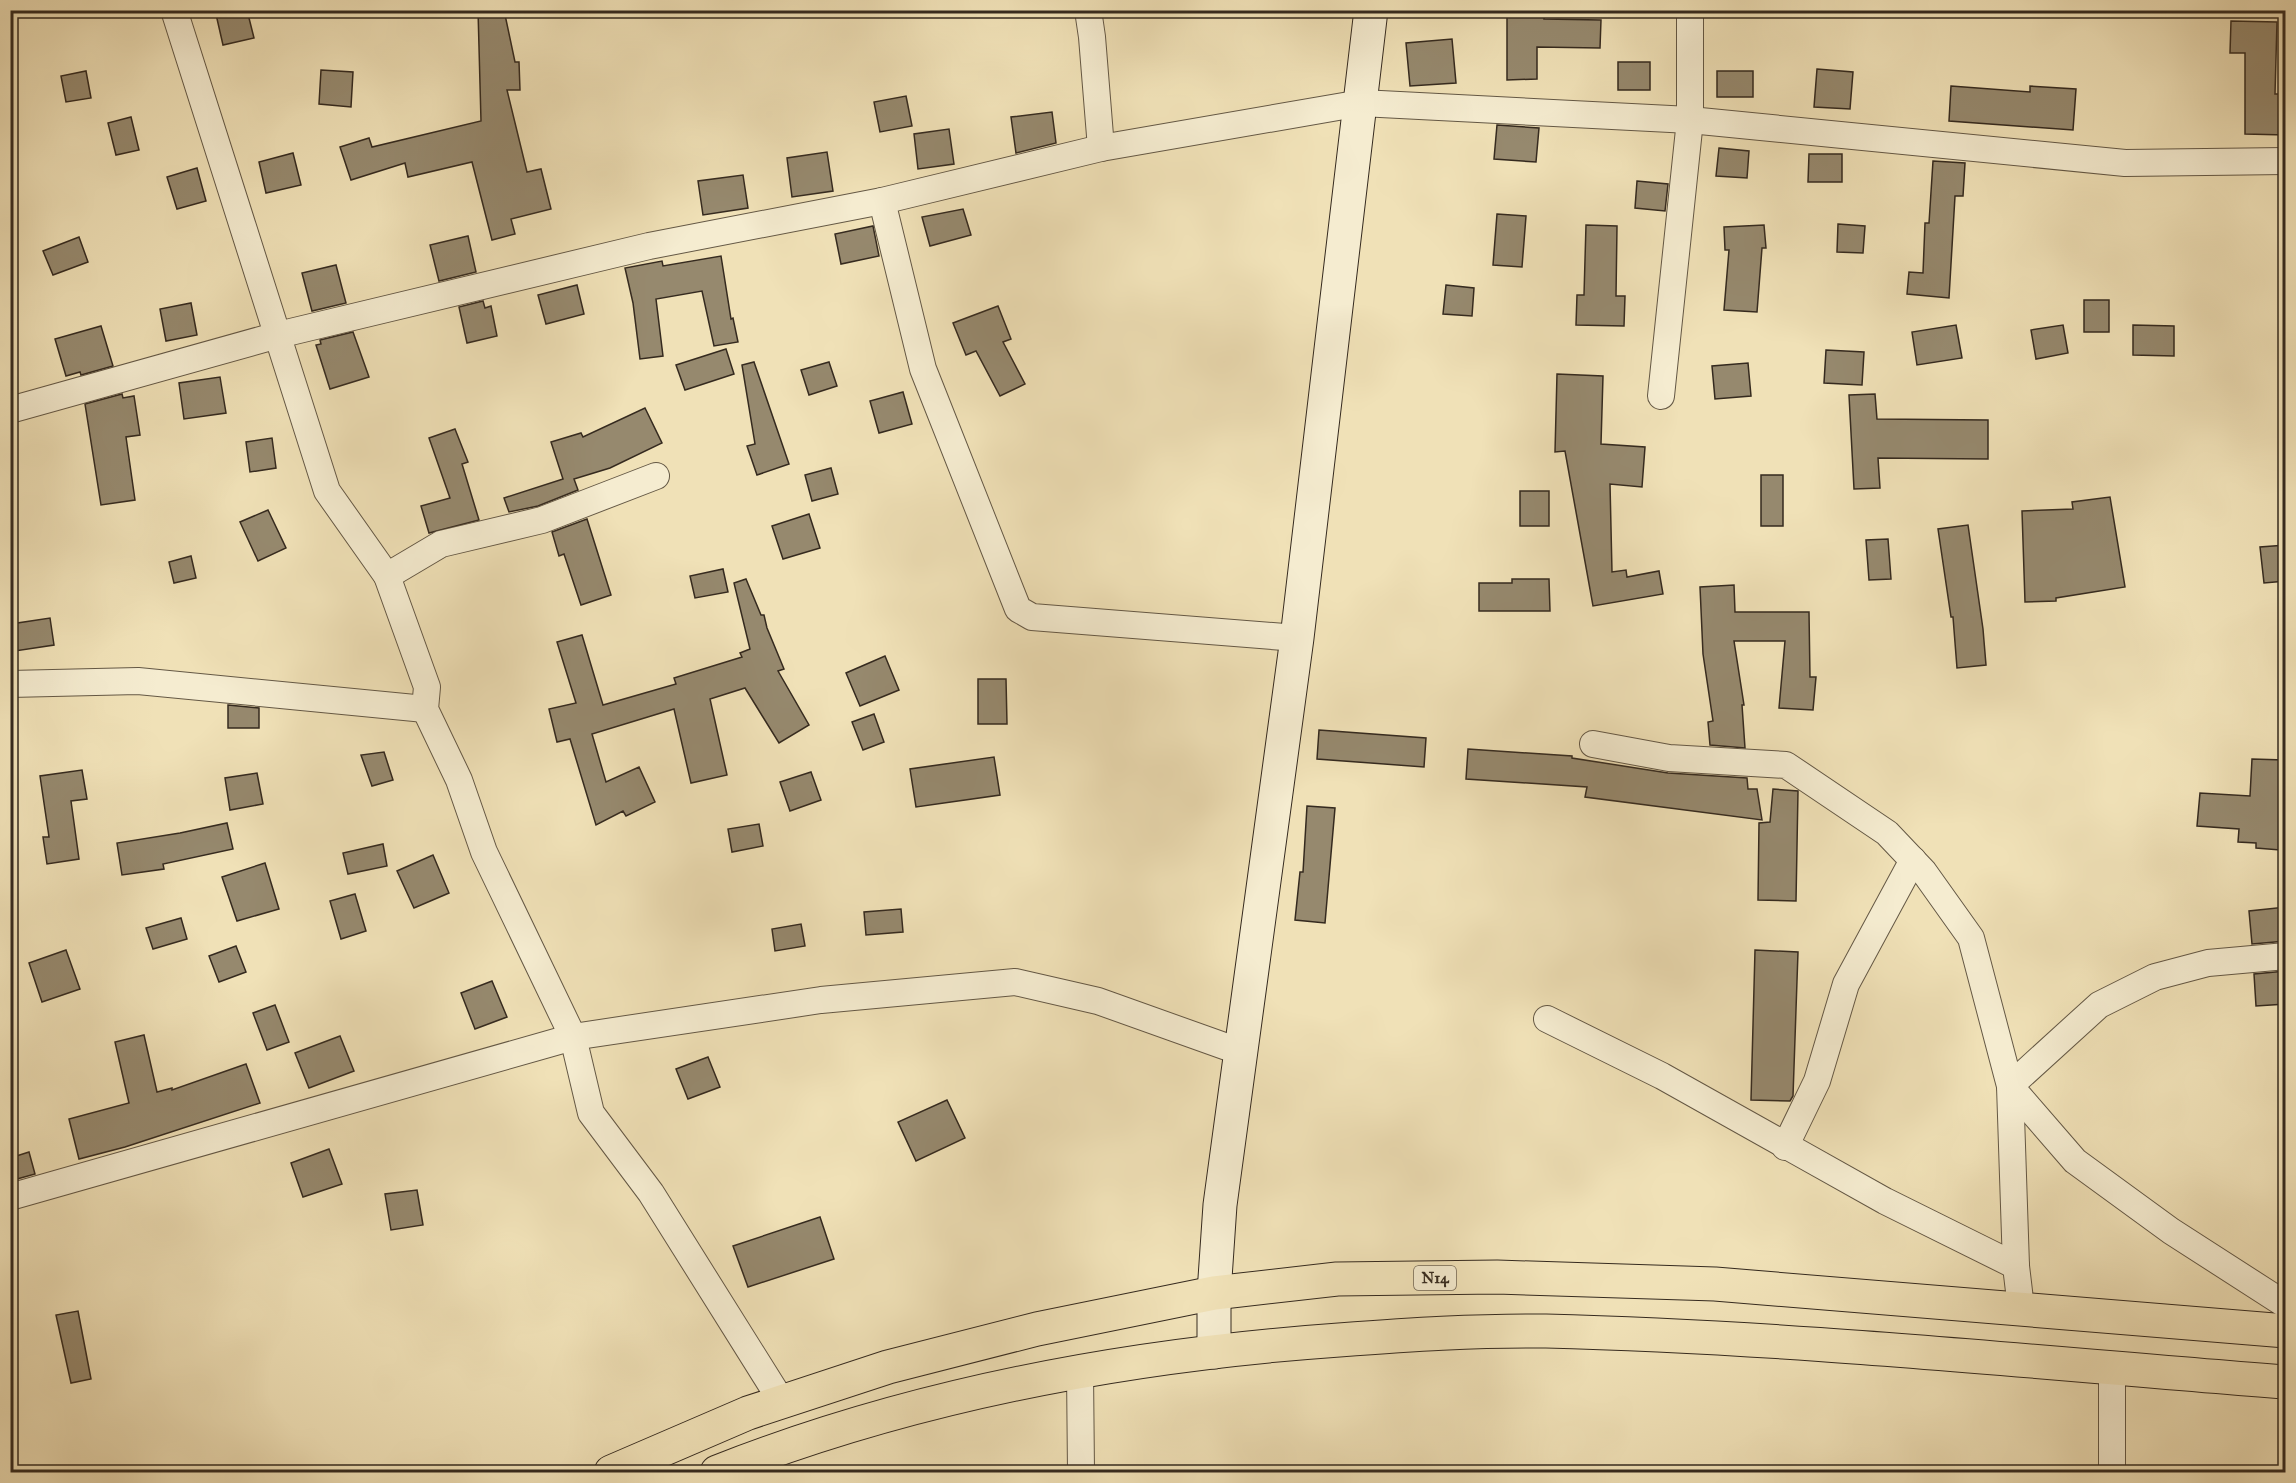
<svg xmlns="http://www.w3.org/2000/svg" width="2296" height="1483" font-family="'IM FELL Great Primer',serif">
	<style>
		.building { fill: #96896e; stroke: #352a1f; stroke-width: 1.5 }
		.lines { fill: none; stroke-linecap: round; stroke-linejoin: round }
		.street-casing { stroke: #645845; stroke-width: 28 }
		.secondary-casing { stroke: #352a1f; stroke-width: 35 }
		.primary-casing { stroke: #352a1f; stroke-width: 35 }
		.street { stroke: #f5ecd0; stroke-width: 26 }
		.secondary { stroke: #f5ecd0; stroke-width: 33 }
		.primary { stroke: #f0e1b7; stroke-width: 33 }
		.labels { text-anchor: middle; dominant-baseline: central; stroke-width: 4.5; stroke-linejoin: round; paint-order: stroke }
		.shield { fill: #f5ecd0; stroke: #6f6454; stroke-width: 1.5 }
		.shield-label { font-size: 15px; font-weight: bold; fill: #352a1f }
	</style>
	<rect width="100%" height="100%" fill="#f0e1b7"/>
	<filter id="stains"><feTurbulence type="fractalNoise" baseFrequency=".00333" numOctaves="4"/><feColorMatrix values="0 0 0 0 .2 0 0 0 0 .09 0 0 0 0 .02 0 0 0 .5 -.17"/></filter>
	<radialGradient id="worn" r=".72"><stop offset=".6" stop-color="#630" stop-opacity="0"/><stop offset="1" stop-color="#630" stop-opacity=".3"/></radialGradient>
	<!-- building -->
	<g class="building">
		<path d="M 215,10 L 247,10 L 254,38 L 223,45 Z"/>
		<path d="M 478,10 L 504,10 L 515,62 L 519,62 L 520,90 L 507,90 L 527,172 L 541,169 L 551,209 L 511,219 L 515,234 L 492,240 L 472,162 L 408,177 L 405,163 L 351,180 L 340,147 L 369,138 L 372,147 L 481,121 Z"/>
		<path d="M 1507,10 L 1545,10 L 1544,19 L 1601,20 L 1600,48 L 1537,47 L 1537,79 L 1507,80 Z"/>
		<path d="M 2231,21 L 2277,22 L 2275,94 L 2286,94 L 2286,135 L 2245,134 L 2245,53 L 2230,53 Z"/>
		<path d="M 1452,39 L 1456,83 L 1410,86 L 1406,43 Z"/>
		<rect x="1618" y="62" width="32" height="28"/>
		<path d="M 1817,69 L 1853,72 L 1850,109 L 1814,107 Z"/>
		<path d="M 321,70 L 353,72 L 351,107 L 319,104 Z"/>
		<path d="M 86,71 L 91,98 L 66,102 L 61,76 Z"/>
		<rect x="1717" y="71" width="36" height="26"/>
		<path d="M 1951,86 L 2030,92 L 2030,86 L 2076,89 L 2073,130 L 1949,121 Z"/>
		<path d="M 906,96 L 912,126 L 880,132 L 874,102 Z"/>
		<path d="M 1052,112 L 1056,143 L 1016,153 L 1011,117 Z"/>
		<path d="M 131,117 L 139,150 L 116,155 L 108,123 Z"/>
		<path d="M 1497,125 L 1539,128 L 1536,162 L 1494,159 Z"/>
		<path d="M 949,129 L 954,164 L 918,169 L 914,134 Z"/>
		<path d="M 1719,148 L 1749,151 L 1747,178 L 1716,176 Z"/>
		<path d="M 827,152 L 833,191 L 792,197 L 787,158 Z"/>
		<path d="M 293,153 L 301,185 L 266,193 L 259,162 Z"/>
		<path d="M 1809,154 L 1842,154 L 1842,182 L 1808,182 Z"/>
		<path d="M 1933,161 L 1965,163 L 1963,196 L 1955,196 L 1949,298 L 1907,294 L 1909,272 L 1923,273 L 1925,223 L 1929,223 Z"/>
		<path d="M 197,168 L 206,201 L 177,209 L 167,177 Z"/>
		<path d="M 743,175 L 748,208 L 703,215 L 698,181 Z"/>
		<path d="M 1637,181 L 1668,184 L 1665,211 L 1635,208 Z"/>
		<path d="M 963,209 L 971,235 L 930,246 L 922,217 Z"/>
		<path d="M 1497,214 L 1526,216 L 1522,267 L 1493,265 Z"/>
		<path d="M 1838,224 L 1865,226 L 1863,253 L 1837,252 Z"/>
		<path d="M 1586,225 L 1617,226 L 1616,296 L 1625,296 L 1624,326 L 1576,325 L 1577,295 L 1584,295 Z"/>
		<path d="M 1764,225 L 1766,248 L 1762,248 L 1757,312 L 1724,310 L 1729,250 L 1725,250 L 1724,227 Z"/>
		<path d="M 873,226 L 879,256 L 841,264 L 835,234 Z"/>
		<path d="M 468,236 L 476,272 L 439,281 L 430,245 Z"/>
		<path d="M 79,237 L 88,262 L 53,275 L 43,251 Z"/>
		<path d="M 721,256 L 731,319 L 733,318 L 738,342 L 714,346 L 702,291 L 656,299 L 663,356 L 640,359 L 633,303 L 625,268 L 662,261 L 663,266 Z"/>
		<path d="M 336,265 L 346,303 L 312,311 L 302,273 Z"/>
		<path d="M 577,285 L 584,314 L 546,324 L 538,295 Z"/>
		<path d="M 1446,285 L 1474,288 L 1472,316 L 1443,314 Z"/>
		<rect x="2084" y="300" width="25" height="32"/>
		<path d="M 483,301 L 485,308 L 491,306 L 497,336 L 467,343 L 459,307 Z"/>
		<path d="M 191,303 L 197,335 L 166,341 L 160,309 Z"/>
		<path d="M 998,306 L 1011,339 L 1003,342 L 1025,384 L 1000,396 L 976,351 L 966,355 L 953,323 Z"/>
		<path d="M 1956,325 L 1962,358 L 1917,365 L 1912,332 Z"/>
		<path d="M 2063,325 L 2068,353 L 2036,359 L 2031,330 Z"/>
		<path d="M 2133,325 L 2174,326 L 2174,356 L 2133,355 Z"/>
		<path d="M 101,326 L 113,366 L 81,375 L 80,372 L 66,376 L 55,339 Z"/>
		<path d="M 353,332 L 369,377 L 330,389 L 316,345 L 321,344 L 320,340 Z"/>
		<path d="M 726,349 L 734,374 L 685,390 L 676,365 Z"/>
		<path d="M 1826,350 L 1864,352 L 1862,385 L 1824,383 Z"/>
		<path d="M 754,362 L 789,464 L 757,475 L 747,446 L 755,444 L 742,365 Z"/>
		<path d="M 829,362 L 837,386 L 809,395 L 801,370 Z"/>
		<path d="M 1748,363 L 1751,396 L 1715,399 L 1712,366 Z"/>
		<path d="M 1557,374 L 1603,376 L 1601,444 L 1645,447 L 1642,487 L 1610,484 L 1612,572 L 1626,570 L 1627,577 L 1659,571 L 1663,594 L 1593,606 L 1565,451 L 1555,452 Z"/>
		<path d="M 220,377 L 226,413 L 184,419 L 179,383 Z"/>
		<path d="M 903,392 L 912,424 L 879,433 L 870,401 Z"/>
		<path d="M 122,394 L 123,398 L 134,396 L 140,435 L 126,437 L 135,500 L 101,505 L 85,404 Z"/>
		<path d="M 1875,394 L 1877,419 L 1988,420 L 1988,459 L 1878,458 L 1880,488 L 1854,489 L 1849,395 Z"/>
		<path d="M 645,408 L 662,443 L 610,468 L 574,479 L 578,490 L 538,506 L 509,512 L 504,498 L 563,479 L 551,442 L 581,433 L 583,437 Z"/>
		<path d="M 455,429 L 468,462 L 462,464 L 479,520 L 429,533 L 421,506 L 450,498 L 429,438 Z"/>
		<path d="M 272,438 L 276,468 L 250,472 L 246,442 Z"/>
		<path d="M 831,468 L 838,494 L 812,501 L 805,475 Z"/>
		<rect x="1761" y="475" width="22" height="51"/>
		<rect x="1520" y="491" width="29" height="35"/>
		<path d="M 2110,497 L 2125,587 L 2056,598 L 2056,601 L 2025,602 L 2022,511 L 2073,509 L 2072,502 Z"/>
		<path d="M 268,510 L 286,548 L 258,561 L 240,522 Z"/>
		<path d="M 809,514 L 820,548 L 783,559 L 772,526 Z"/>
		<path d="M 587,519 L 611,595 L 581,605 L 564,554 L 559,556 L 552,532 Z"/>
		<path d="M 1968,525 L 1983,629 L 1986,665 L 1957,668 L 1953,617 L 1951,617 L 1938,529 Z"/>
		<path d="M 1888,539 L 1891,579 L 1869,580 L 1866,540 Z"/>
		<path d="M 2286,545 L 2286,581 L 2264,583 L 2260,547 Z"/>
		<path d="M 191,556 L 196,578 L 174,583 L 169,562 Z"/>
		<path d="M 723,569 L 728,592 L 695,598 L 690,576 Z"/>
		<path d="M 746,579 L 761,615 L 764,615 L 767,628 L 784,669 L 778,671 L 809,725 L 779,743 L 745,688 L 710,699 L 727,775 L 691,783 L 674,709 L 592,734 L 606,782 L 639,767 L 655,802 L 626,816 L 623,811 L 596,825 L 570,739 L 557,742 L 549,709 L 576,703 L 557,642 L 582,635 L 603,705 L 676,684 L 674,678 L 742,657 L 740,653 L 750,649 L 734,583 Z"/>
		<path d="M 1512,579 L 1549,579 L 1550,611 L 1479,611 L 1479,583 L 1512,583 Z"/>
		<path d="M 1734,585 L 1735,612 L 1809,612 L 1810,677 L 1816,677 L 1813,710 L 1779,708 L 1785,641 L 1734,641 L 1744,705 L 1742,705 L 1745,748 L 1710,745 L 1708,722 L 1713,721 L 1703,654 L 1700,587 Z"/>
		<path d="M 50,618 L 54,645 L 15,651 L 11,624 Z"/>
		<path d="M 885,656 L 899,690 L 860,706 L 846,673 Z"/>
		<path d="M 978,679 L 1006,679 L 1007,724 L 978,724 Z"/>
		<path d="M 228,705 L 259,708 L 259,728 L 228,728 Z"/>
		<path d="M 874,714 L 884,742 L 863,750 L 852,722 Z"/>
		<path d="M 1319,730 L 1426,738 L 1424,767 L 1317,759 Z"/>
		<path d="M 1468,749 L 1572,756 L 1572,758 L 1668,773 L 1747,778 L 1748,789 L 1757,789 L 1762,820 L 1585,797 L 1587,787 L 1466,779 Z"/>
		<path d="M 384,752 L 393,780 L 372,786 L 361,755 Z"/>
		<path d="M 994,757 L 1000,795 L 916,807 L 910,769 Z"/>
		<path d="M 2252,759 L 2284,760 L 2280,850 L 2256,848 L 2256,843 L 2238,842 L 2239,829 L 2197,826 L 2200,793 L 2250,796 Z"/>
		<path d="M 82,770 L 87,799 L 71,801 L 79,859 L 47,864 L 43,837 L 49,837 L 40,776 Z"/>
		<path d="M 811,772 L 821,800 L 790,811 L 780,782 Z"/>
		<path d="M 257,773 L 263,804 L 230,810 L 225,778 Z"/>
		<path d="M 1773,789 L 1798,791 L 1796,901 L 1758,900 L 1759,823 L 1770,822 Z"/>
		<path d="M 1307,806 L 1335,808 L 1325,923 L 1295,920 L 1300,872 L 1303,872 Z"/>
		<path d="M 227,823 L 233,849 L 163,864 L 164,869 L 122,875 L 117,843 L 180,833 Z"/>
		<path d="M 759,824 L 763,846 L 732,852 L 728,829 Z"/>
		<path d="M 383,844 L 387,866 L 348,874 L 343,853 Z"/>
		<path d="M 433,855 L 449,893 L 414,908 L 397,871 Z"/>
		<path d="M 265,863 L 279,909 L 237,921 L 222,877 Z"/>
		<path d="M 355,894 L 366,931 L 341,939 L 330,901 Z"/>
		<path d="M 2286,907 L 2286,941 L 2252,944 L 2249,911 Z"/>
		<path d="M 901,909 L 903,932 L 866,935 L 864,912 Z"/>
		<path d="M 181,918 L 187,939 L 153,949 L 146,928 Z"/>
		<path d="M 801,924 L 805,946 L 775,951 L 772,929 Z"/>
		<path d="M 236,946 L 246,972 L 219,982 L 209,956 Z"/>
		<path d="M 66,950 L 80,989 L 42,1002 L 29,963 Z"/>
		<path d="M 1755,950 L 1798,952 L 1793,1096 L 1790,1101 L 1751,1100 Z"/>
		<path d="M 2286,971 L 2286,1004 L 2256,1006 L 2254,974 Z"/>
		<path d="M 492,981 L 507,1017 L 475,1029 L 461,993 Z"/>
		<path d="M 275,1005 L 289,1042 L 267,1050 L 253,1013 Z"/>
		<path d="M 144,1035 L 157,1092 L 172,1088 L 172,1090 L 246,1064 L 260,1103 L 125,1147 L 79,1159 L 69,1119 L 129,1103 L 115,1042 Z"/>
		<path d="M 340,1036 L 354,1071 L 309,1088 L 295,1053 Z"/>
		<path d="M 708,1057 L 720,1087 L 688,1099 L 676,1069 Z"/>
		<path d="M 947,1100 L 965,1138 L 916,1161 L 898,1122 Z"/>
		<path d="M 329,1149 L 342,1184 L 303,1197 L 291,1163 Z"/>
		<path d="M 29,1152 L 35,1174 L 10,1181 L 10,1158 Z"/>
		<path d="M 417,1190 L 423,1225 L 391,1230 L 385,1194 Z"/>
		<path d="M 820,1217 L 834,1259 L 748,1287 L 733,1246 Z"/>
		<path d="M 78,1311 L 91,1379 L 71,1383 L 56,1315 Z"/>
	</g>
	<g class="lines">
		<defs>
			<g id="street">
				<path d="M 174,10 L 327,491 L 387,576 L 427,687 L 425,709 L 459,780 L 484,852 L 573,1037 L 591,1113 L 651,1193 L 782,1402"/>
				<path d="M 1088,10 L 1092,37 L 1101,148"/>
				<path d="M 882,201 L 923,369 L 1018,609 L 1032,617 L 1297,638"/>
				<path d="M 1661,396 L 1690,120 L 1690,10"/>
				<path d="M 10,410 L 278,335 L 649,246 L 882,201 L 1101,148 L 1361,103 L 1690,120 L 2125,163 L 2286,161"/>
				<path d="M 387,576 L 441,544 L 542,520 L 656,476"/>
				<path d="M 10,684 L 138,681 L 425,709"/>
				<path d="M 1593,744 L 1669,758 L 1786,765 L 1887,833 L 1924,872 L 1971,938 L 2010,1086 L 2016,1266 L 2021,1308"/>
				<path d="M 2286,956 L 2208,963 L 2155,977 L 2099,1005 L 2010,1086 L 2075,1161 L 2171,1231 L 2286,1305"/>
				<path d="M 1547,1019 L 1662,1076 L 1885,1201 L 2016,1266"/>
				<path d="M 1785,1147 L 1817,1081 L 1846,984 L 1913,860"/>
				<path d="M 10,1197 L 573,1037 L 821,1000 L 1015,982 L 1098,1001 L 1241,1052"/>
				<path d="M 1080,1372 L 1081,1472"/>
				<path d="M 2112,1472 L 2112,1368"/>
			</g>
			<path id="secondary" d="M 1214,1352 L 1214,1293 L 1220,1205 L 1297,638 L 1371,10"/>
			<g id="primary">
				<path d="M 611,1472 L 748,1413 L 888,1367 L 1037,1329 L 1214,1293 L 1337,1279 L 1497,1277 L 1715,1284 L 2286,1331"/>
				<path d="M 717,1472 C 915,1394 1127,1355 1339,1340 C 1407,1335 1477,1330 1546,1331 C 1793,1337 2039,1363 2286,1382"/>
			</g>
		</defs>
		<!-- street casing -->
		<use href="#street" class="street-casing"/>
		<!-- secondary casing -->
		<use href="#secondary" class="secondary-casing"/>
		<!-- primary casing -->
		<use href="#primary" class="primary-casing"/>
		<!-- street -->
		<use href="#street" class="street"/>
		<!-- secondary -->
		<use href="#secondary" class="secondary"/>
		<!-- primary -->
		<use href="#primary" class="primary"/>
	</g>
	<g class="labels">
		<!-- shield labels -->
		<rect class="shield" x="1414" y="1266" width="42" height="24" rx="4.5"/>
		<g class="shield-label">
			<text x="1435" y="1278">N14</text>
		</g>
	</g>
	<!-- margin -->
	<rect width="2296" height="1483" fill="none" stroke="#f0e1b7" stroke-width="36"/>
	<rect x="12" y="12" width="2272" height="1459" fill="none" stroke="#352a1f" stroke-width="3"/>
	<rect x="18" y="18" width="2260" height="1447" fill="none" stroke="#352a1f" stroke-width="1.5"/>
	<rect width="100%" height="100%" filter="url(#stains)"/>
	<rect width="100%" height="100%" fill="url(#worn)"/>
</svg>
